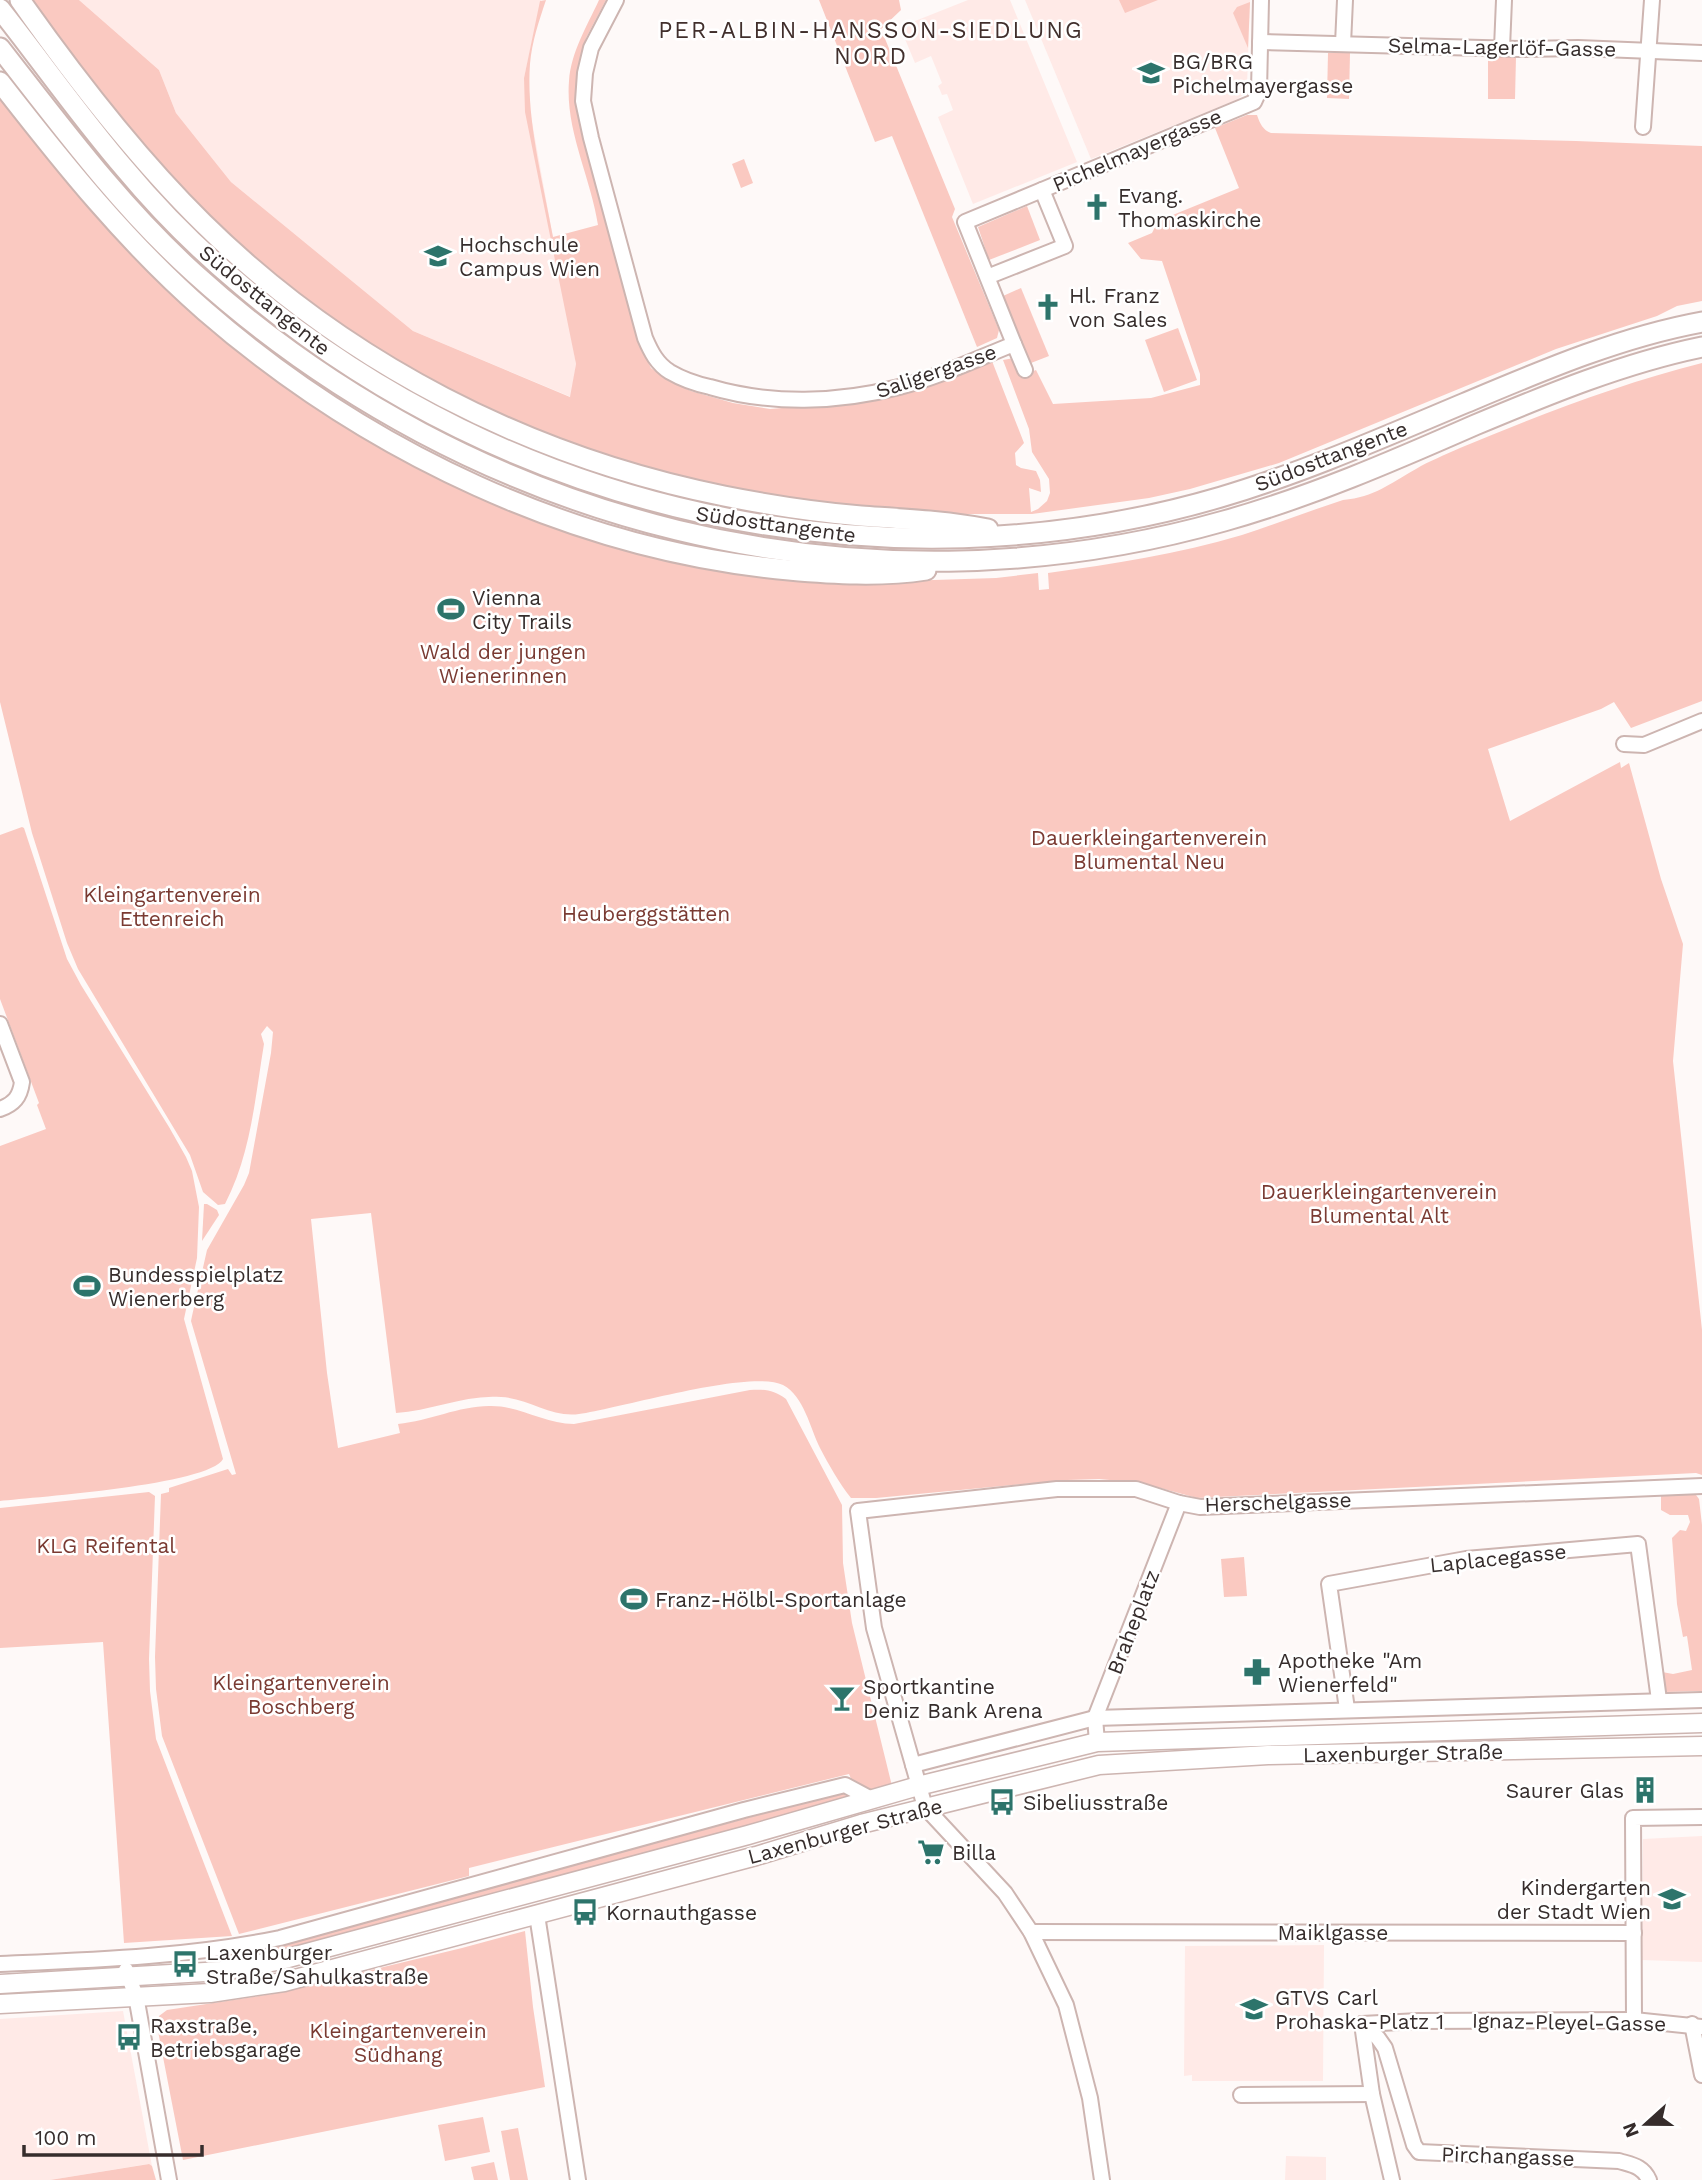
<svg xmlns="http://www.w3.org/2000/svg" width="1702" height="2180" font-family="'Work Sans',sans-serif">
	<style>
		.built { fill: #ffeae7 }
		.green { fill: #fac9c1 }
		.lines { fill: none; stroke-linecap: round; stroke-linejoin: round }
		.minor-casing { stroke: #cdb5b1; stroke-width: 18 }
		.major-casing { stroke: #cdb5b1; stroke-width: 21 }
		.highway-casing { stroke: #cdb5b1; stroke-width: 23 }
		.minor { stroke: #fff; stroke-width: 14 }
		.major { stroke: #fff; stroke-width: 18 }
		.highway { stroke: #fff; stroke-width: 19 }
		.labels { text-anchor: middle; dominant-baseline: central; stroke-width: 5; stroke-linejoin: round; paint-order: stroke }
		.street-label { font-size: 21px; fill: #362d2c; stroke: #fff }
		.poi-label { font-size: 21px; fill: #362d2c; stroke: #fff; text-anchor: start }
		.park-label { font-size: 21px; fill: #7a3a32; stroke: #fff }
		.neighbourhood-label { font-size: 23px; letter-spacing: 2px; fill: #412f2c; stroke: #fff }
	</style>
	<rect width="100%" height="100%" fill="#fef9f8"/>
	<!-- built -->
	<g class="built">
		<path d="M 79,0 L 541,0 L 524,78 L 576,364 L 571,397 L 413,331 L 231,182 L 176,113 L 159,70 Z"/>
		<path d="M 968,0 L 1010,0 L 1077,162 L 973,204 L 938,117 L 953,110 L 947,94 L 942,95 L 940,90 L 938,86 L 942,83 L 931,56 L 915,63 L 900,27 Z"/>
		<path d="M 1025,0 L 1250,0 L 1247,86 L 1243,95 L 1236,100 L 1091,159 Z"/>
		<path d="M 1702,1836 L 1702,1962 L 1642,1960 L 1643,1839 Z"/>
		<path d="M 1324,1945 L 1323,2081 L 1192,2081 L 1192,2075 L 1184,2076 L 1185,1946 Z"/>
		<path d="M 123,2011 L 152,2166 L 148,2164 L 50,2180 L 0,2180 L 0,2019 Z"/>
		<path d="M 1286,2156 L 1326,2157 L 1326,2180 L 1285,2180 Z"/>
	</g>
	<!-- green -->
	<g class="green">
		<path d="M 28,0 L 79,0 L 159,70 L 176,113 L 231,182 L 413,331 L 570,397 L 576,364 L 525,112 L 524,78 L 540,1 L 546,0 C 539,21 532,41 530,64 C 526,119 543,182 553,237 L 598,225 C 591,178 565,130 569,81 C 571,52 587,26 599,0 L 606,0 L 586,38 L 578,71 L 577,108 L 607,227 L 641,347 L 651,368 L 669,381 L 691,391 L 733,403 L 770,409 L 878,400 L 909,393 L 992,361 L 1024,443 L 1015,453 L 1016,465 L 1021,468 L 1036,471 L 1040,480 L 1041,492 L 1029,488 L 1031,512 L 1038,509 L 1047,501 L 1050,493 L 1049,479 L 1032,452 L 1029,429 L 1003,360 L 1014,358 L 1021,376 L 1036,370 L 1053,404 L 1151,398 L 1200,385 L 1200,374 L 1162,261 L 1141,259 L 1128,243 L 1152,233 L 1158,221 L 1239,188 L 1215,128 L 1247,115 L 1257,115 C 1260,124 1263,130 1271,133 L 1576,141 L 1702,146 L 1702,301 L 1677,306 L 1657,316 L 1556,349 L 1279,463 L 1190,489 L 1149,498 L 1032,514 L 948,514 L 739,496 L 560,443 L 472,405 L 373,348 L 292,291 L 216,225 L 149,155 Z"/>
		<path d="M 819,0 L 899,0 L 901,10 L 881,29 L 955,209 L 952,217 L 999,330 L 997,338 L 977,347 L 892,136 L 875,142 Z"/>
		<path d="M 1119,0 L 1158,0 L 1125,13 Z"/>
		<path d="M 1250,2 L 1248,48 L 1233,13 L 1237,7 Z"/>
		<path d="M 1328,53 L 1350,53 L 1349,99 L 1327,98 Z"/>
		<path d="M 1488,57 L 1516,57 L 1515,99 L 1488,99 Z"/>
		<path d="M 0,94 L 260,366 L 564,530 L 903,581 L 996,578 L 1038,573 L 1039,590 L 1049,589 L 1048,573 C 1113,564 1178,554 1242,535 C 1276,524 1309,511 1343,500 C 1375,497 1389,484 1416,469 C 1429,461 1445,455 1460,448 C 1539,415 1619,384 1702,363 L 1702,701 L 1631,728 L 1614,702 L 1601,709 L 1488,749 L 1510,821 L 1620,762 L 1621,768 L 1629,763 L 1661,879 L 1683,944 L 1673,1061 L 1702,1330 L 1702,1475 L 1696,1473 L 1197,1498 L 1142,1483 L 1099,1479 L 1067,1480 L 876,1498 L 851,1498 C 839,1483 829,1465 820,1448 C 810,1428 804,1396 783,1385 C 750,1369 621,1408 579,1414 C 552,1418 528,1398 501,1397 C 466,1394 431,1411 396,1413 L 371,1213 L 311,1219 L 327,1373 L 338,1448 L 400,1433 L 398,1424 C 429,1421 459,1406 489,1406 C 519,1405 544,1424 574,1424 L 750,1390 C 764,1389 774,1390 786,1399 L 842,1505 L 843,1563 L 852,1623 L 892,1786 L 874,1791 L 852,1781 L 849,1774 L 469,1868 L 469,1876 L 239,1934 L 162,1736 L 156,1689 L 155,1657 L 161,1494 L 169,1492 L 169,1488 L 228,1469 L 232,1475 L 236,1474 L 191,1321 L 192,1316 L 207,1250 L 244,1185 L 249,1173 L 271,1053 L 273,1032 L 267,1026 L 261,1034 L 264,1044 C 255,1098 251,1154 225,1204 L 218,1205 L 203,1192 L 190,1155 L 78,969 L 67,943 L 32,833 L 0,702 Z"/>
		<path d="M 744,159 L 753,183 L 741,188 L 732,164 Z"/>
		<path d="M 1027,206 L 1040,240 L 989,260 L 978,227 Z"/>
		<path d="M 1021,288 L 1049,356 L 1031,363 L 1003,296 Z"/>
		<path d="M 1178,328 L 1197,380 L 1164,392 L 1145,340 Z"/>
		<path d="M 22,827 L 24,828 L 67,959 L 81,985 L 169,1127 L 186,1157 L 192,1171 L 199,1207 L 197,1258 L 184,1319 L 223,1459 C 209,1485 36,1497 0,1501 L 0,1146 L 46,1129 L 37,1105 L 39,1103 L 0,999 L 0,835 Z"/>
		<path d="M 204,1204 L 207,1204 L 217,1210 L 219,1215 L 202,1241 Z"/>
		<path d="M 149,1492 L 155,1496 L 149,1659 L 150,1691 L 156,1739 L 232,1936 L 124,1943 L 103,1642 L 0,1648 L 0,1508 Z"/>
		<path d="M 1689,1493 L 1696,1495 L 1699,1499 L 1702,1525 L 1702,1691 L 1665,1692 L 1662,1672 L 1673,1674 L 1692,1670 L 1687,1636 L 1683,1637 L 1677,1604 L 1672,1538 L 1680,1530 L 1686,1531 L 1690,1522 L 1688,1515 L 1670,1515 L 1661,1510 L 1661,1495 Z"/>
		<path d="M 1244,1557 L 1247,1596 L 1224,1597 L 1221,1559 Z"/>
		<path d="M 844,1792 L 846,1794 L 845,1799 L 276,1952 L 216,1962 L 215,1955 L 275,1945 Z"/>
		<path d="M 525,1931 L 533,2007 L 545,2087 L 183,2160 L 157,2026 L 159,2016 L 167,2010 L 272,1994 L 462,1948 Z"/>
		<path d="M 483,2117 L 490,2152 L 445,2161 L 438,2125 Z"/>
		<path d="M 518,2128 L 528,2180 L 510,2180 L 501,2131 Z"/>
		<path d="M 494,2162 L 498,2180 L 474,2180 L 471,2167 Z"/>
		<path d="M 149,2164 L 152,2166 L 156,2180 L 50,2180 Z"/>
	</g>
	<g class="lines">
		<defs>
			<g id="minor">
				<path d="M 616,0 L 591,48 L 585,73 L 583,101 L 591,138 L 645,338 C 651,352 657,364 670,372 C 682,379 696,384 710,387 C 771,405 838,403 899,387 C 939,377 976,359 1014,344 L 965,222 L 1042,190 L 1065,246 L 987,277"/>
				<path d="M 1260,42 L 1519,49 L 1578,48 L 1702,53"/>
				<path d="M 1343,44 L 1345,0"/>
				<path d="M 1502,48 L 1504,0"/>
				<path d="M 1643,127 L 1652,0"/>
				<path d="M 1042,190 L 1254,102 L 1259,91 L 1261,0"/>
				<path d="M 1014,344 L 1025,370"/>
				<path d="M 1624,744 L 1644,745 L 1702,721"/>
				<path d="M 0,1024 L 22,1082 C 20,1097 14,1104 0,1109"/>
				<path d="M 1347,1709 L 1329,1584 L 1466,1559 L 1638,1544 L 1659,1700"/>
				<path d="M 1097,1742 L 1095,1718 L 1179,1503"/>
				<path d="M 913,1765 L 1095,1718 L 1702,1700"/>
				<path d="M 537,1915 L 578,2180"/>
				<path d="M 1031,1932 L 1634,1933"/>
				<path d="M 0,1964 C 94,1960 187,1957 280,1938 L 744,1810 L 845,1785 L 873,1800"/>
				<path d="M 126,1970 L 136,1996 L 169,2180"/>
				<path d="M 1634,2020 L 1633,1818 L 1702,1817"/>
				<path d="M 1362,2024 L 1378,2038 L 1385,2048 L 1414,2145 L 1419,2152 L 1619,2161 C 1632,2165 1643,2166 1649,2180"/>
				<path d="M 1362,2024 L 1419,2021 L 1634,2020 L 1702,2027"/>
				<path d="M 1362,2024 L 1372,2094 L 1392,2180"/>
				<path d="M 1692,2024 L 1702,2075"/>
				<path d="M 1241,2095 L 1372,2094"/>
				<path d="M 1102,2180 L 1090,2098 L 1066,2005 L 1031,1932 L 1005,1893 L 925,1807 L 874,1628 L 858,1511 L 1057,1489 L 1136,1489 L 1179,1503 L 1200,1507 L 1702,1486"/>
			</g>
			<g id="major">
				<path d="M 0,1984 L 222,1971 L 277,1961 L 748,1835 L 918,1786 L 1097,1742 L 1702,1723"/>
				<path d="M 0,2004 L 210,1993 L 284,1982 L 756,1856 L 861,1824 L 1099,1765 L 1268,1755 L 1702,1746"/>
			</g>
			<g id="highway">
				<path d="M 20,0 C 75,78 135,156 203,223 C 345,363 529,457 724,496 C 769,505 815,512 861,516 C 903,519 946,521 988,529"/>
				<path d="M 0,9 C 42,62 81,118 125,169 C 160,211 199,250 241,285 C 508,513 884,596 1221,497 C 1305,472 1384,437 1465,403 C 1541,371 1620,337 1702,322"/>
				<path d="M 0,48 C 61,126 120,206 194,273 C 472,525 861,624 1224,521 C 1310,497 1393,461 1475,425 C 1549,394 1624,363 1702,347"/>
				<path d="M 0,82 C 63,163 127,243 205,311 C 366,451 575,551 789,570 C 834,574 880,577 926,570"/>
			</g>
		</defs>
		<!-- minor casing -->
		<use href="#minor" class="minor-casing"/>
		<!-- major casing -->
		<use href="#major" class="major-casing"/>
		<!-- highway casing -->
		<use href="#highway" class="highway-casing"/>
		<!-- minor -->
		<use href="#minor" class="minor"/>
		<!-- major -->
		<use href="#major" class="major"/>
		<!-- highway -->
		<use href="#highway" class="highway"/>
	</g>
	<!-- icons -->
	<defs>
		<symbol id="school-bare" viewBox="-9 -9 18 18"><path d="M0-5L7-2L0 1L-7-2ZM-4 1L0 2.5L4 1V4Q0 6-4 4Z" fill="#2d746b" stroke="#fff" stroke-width="2.5" paint-order="stroke"/></symbol>
		<symbol id="church-bare" viewBox="-9 -9 18 18"><path d="M-1.2-6h2.4v3.5h3.3v2.4h-3.3V6h-2.4V-.1h-3.3v-2.4h3.3Z" fill="#2d746b" stroke="#fff" stroke-width="2.5" paint-order="stroke"/></symbol>
		<symbol id="university-bare" viewBox="-9 -9 18 18"><path d="M0-5L7-2L0 1L-7-2ZM-4 1L0 2.5L4 1V4Q0 6-4 4Z" fill="#2d746b" stroke="#fff" stroke-width="2.5" paint-order="stroke"/></symbol>
		<symbol id="stadium-bare" viewBox="-9 -9 18 18"><path d="M0-5a6.5 5 0 1 0 0 10a6.5 5 0 1 0 0-10ZM-3.5-1.8h7v3.6h-7Z" fill="#2d746b" stroke="#fff" stroke-width="2.5" paint-order="stroke"/></symbol>
		<symbol id="pharmacy-bare" viewBox="-9 -9 18 18"><path d="M-2-6h4v4h4v4h-4v4h-4v-4h-4v-4h4Z" fill="#2d746b" stroke="#fff" stroke-width="2.5" paint-order="stroke"/></symbol>
		<symbol id="bar-bare" viewBox="-9 -9 18 18"><path d="M-6-5H6L.8 .8V4.5H3.5V6h-7V4.5H-.8V.8Z" fill="#2d746b" stroke="#fff" stroke-width="2.5" paint-order="stroke"/></symbol>
		<symbol id="building-bare" viewBox="-9 -9 18 18"><path d="M-4-6H4V6H1V3H-1V6H-4ZM-2.5-4.3h1.7v1.8h-1.7ZM.8-4.3h1.7v1.8H.8ZM-2.5-1h1.7V.8h-1.7ZM.8-1h1.7V.8H.8Z" fill="#2d746b" stroke="#fff" stroke-width="2.5" paint-order="stroke"/></symbol>
		<symbol id="bus-bare" viewBox="-9 -9 18 18"><path d="M-5-6H5V4H4V6H2V4H-2V6H-4V4H-5ZM-3.5-4V0h7V-4ZM-3.5 1.2v1.5H-2V1.2ZM2 1.2v1.5H3.5V1.2Z" fill="#2d746b" stroke="#fff" stroke-width="2.5" paint-order="stroke"/></symbol>
		<symbol id="supermarket-bare" viewBox="-9 -9 18 18"><path d="M-6-5.5h2.5l.6 2H6L4.5 2H-2.5L-4.4-4H-6ZM-1.5 3.2a1.3 1.3 0 1 0 .1 0ZM3 3.2a1.3 1.3 0 1 0 .1 0Z" fill="#2d746b" stroke="#fff" stroke-width="2.5" paint-order="stroke"/></symbol>
	</defs>
	<g fill-rule="evenodd">
		<use href="#school-bare" x="1132" y="54" width="38" height="38"/>
		<use href="#church-bare" x="1078" y="188" width="38" height="38"/>
		<use href="#university-bare" x="419" y="237" width="38" height="38"/>
		<use href="#church-bare" x="1029" y="288" width="38" height="38"/>
		<use href="#stadium-bare" x="432" y="590" width="38" height="38"/>
		<use href="#stadium-bare" x="68" y="1267" width="38" height="38"/>
		<use href="#stadium-bare" x="615" y="1580" width="38" height="38"/>
		<use href="#pharmacy-bare" x="1238" y="1653" width="38" height="38"/>
		<use href="#bar-bare" x="823" y="1679" width="38" height="38"/>
		<use href="#building-bare" x="1626" y="1771" width="38" height="38"/>
		<use href="#bus-bare" x="983" y="1783" width="38" height="38"/>
		<use href="#supermarket-bare" x="912" y="1833" width="38" height="38"/>
		<use href="#school-bare" x="1653" y="1880" width="38" height="38"/>
		<use href="#bus-bare" x="566" y="1893" width="38" height="38"/>
		<use href="#bus-bare" x="166" y="1945" width="38" height="38"/>
		<use href="#school-bare" x="1235" y="1990" width="38" height="38"/>
		<use href="#bus-bare" x="110" y="2018" width="38" height="38"/>
	</g>
	<g class="labels">
		<!-- street labels -->
		<g class="street-label">
			<text transform="translate(1502 47) rotate(1)">Selma-Lagerlöf-Gasse</text>
			<text transform="translate(1137 150) rotate(-23)">Pichelmayergasse</text>
			<text transform="translate(265 300) rotate(39)">Südosttangente</text>
			<text transform="translate(936 371) rotate(-19)">Saligergasse</text>
			<text transform="translate(1331 456) rotate(-21)">Südosttangente</text>
			<text transform="translate(776 524) rotate(8)">Südosttangente</text>
			<text transform="translate(1278 1502) rotate(-2)">Herschelgasse</text>
			<text transform="translate(1498 1558) rotate(-6)">Laplacegasse</text>
			<text transform="translate(1133 1622) rotate(-69)">Braheplatz</text>
			<text transform="translate(1403 1753) rotate(-1)">Laxenburger Straße</text>
			<text transform="translate(845 1831) rotate(-15)">Laxenburger Straße</text>
			<text x="1333" y="1932">Maiklgasse</text>
			<text transform="translate(1569 2022) rotate(1)">Ignaz-Pleyel-Gasse</text>
			<text transform="translate(1508 2156) rotate(2)">Pirchangasse</text>
		</g>
		<!-- poi labels -->
		<g class="poi-label">
			<text x="1172" y="61">BG/BRG<tspan x="1172" dy="24">Pichelmayergasse</tspan></text>
			<text x="1118" y="195">Evang.<tspan x="1118" dy="24">Thomaskirche</tspan></text>
			<text x="459" y="244">Hochschule<tspan x="459" dy="24">Campus Wien</tspan></text>
			<text x="1069" y="295">Hl. Franz<tspan x="1069" dy="24">von Sales</tspan></text>
			<text x="472" y="597">Vienna<tspan x="472" dy="24">City Trails</tspan></text>
			<text x="108" y="1274">Bundesspielplatz<tspan x="108" dy="24">Wienerberg</tspan></text>
			<text x="655" y="1599">Franz-Hölbl-Sportanlage</text>
			<text x="1278" y="1660">Apotheke "Am<tspan x="1278" dy="24">Wienerfeld"</tspan></text>
			<text x="863" y="1686">Sportkantine<tspan x="863" dy="24">Deniz Bank Arena</tspan></text>
			<text x="1624" y="1790" text-anchor="end">Saurer Glas</text>
			<text x="1023" y="1802">Sibeliusstraße</text>
			<text x="952" y="1852">Billa</text>
			<text x="1651" y="1887" text-anchor="end">Kindergarten<tspan x="1651" dy="24">der Stadt Wien</tspan></text>
			<text x="606" y="1912">Kornauthgasse</text>
			<text x="206" y="1952">Laxenburger<tspan x="206" dy="24">Straße/Sahulkastraße</tspan></text>
			<text x="1275" y="1997">GTVS Carl<tspan x="1275" dy="24">Prohaska-Platz 1</tspan></text>
			<text x="150" y="2025">Raxstraße,<tspan x="150" dy="24">Betriebsgarage</tspan></text>
		</g>
		<!-- park labels -->
		<g class="park-label">
			<text x="503" y="651">Wald der jungen<tspan x="503" dy="24">Wienerinnen</tspan></text>
			<text x="1149" y="837">Dauerkleingartenverein<tspan x="1149" dy="24">Blumental Neu</tspan></text>
			<text x="172" y="894">Kleingartenverein<tspan x="172" dy="24">Ettenreich</tspan></text>
			<text x="646" y="913">Heuberggstätten</text>
			<text x="1379" y="1191">Dauerkleingartenverein<tspan x="1379" dy="24">Blumental Alt</tspan></text>
			<text x="106" y="1545">KLG Reifental</text>
			<text x="301" y="1682">Kleingartenverein<tspan x="301" dy="24">Boschberg</tspan></text>
			<text x="398" y="2030">Kleingartenverein<tspan x="398" dy="24">Südhang</tspan></text>
		</g>
		<!-- neighbourhood labels -->
		<g class="neighbourhood-label">
			<text x="871" y="30">PER-ALBIN-HANSSON-SIEDLUNG<tspan x="871" dy="26">NORD</tspan></text>
		</g>
	</g>
	<!-- north arrow -->
	<g transform="translate(1646 2124) rotate(249)" stroke="#ffffff" stroke-width="5" paint-order="stroke">
	<path d="M0-5L12 26L0 18L-12 26Z" fill="#362d2c"/>
	<text y="-10" font-size="19" font-weight="bold" text-anchor="middle" fill="#362d2c">N</text>
	</g>
	<!-- scale -->
	<path d="M24 2145v10h178v-10" fill="none" stroke="#362d2c" stroke-width="3.5"/>
	<text x="35" y="2145" font-size="21" fill="#362d2c" stroke="#ffffff" stroke-width="5" paint-order="stroke">100 m</text>
</svg>
